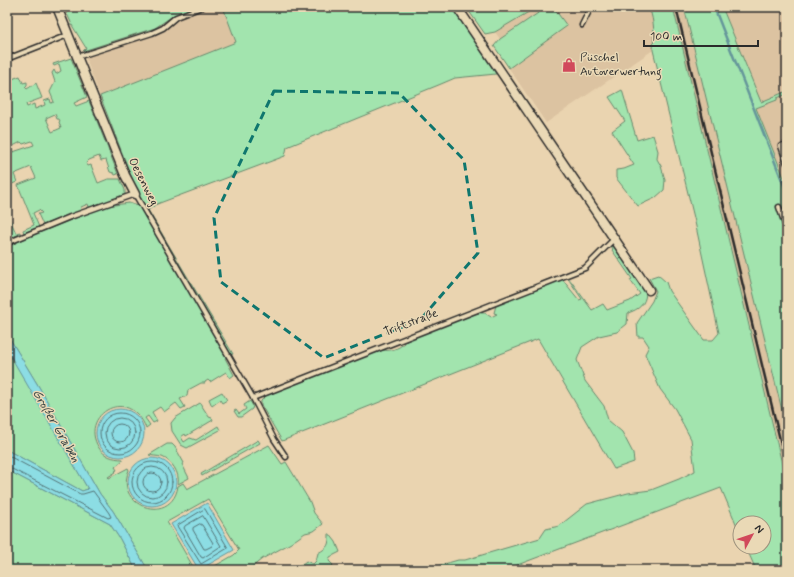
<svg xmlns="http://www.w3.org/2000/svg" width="794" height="577" font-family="Mynerve,sans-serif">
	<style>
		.built { fill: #dcc3a1 }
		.green { fill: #a2e4ae; stroke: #66886c; fill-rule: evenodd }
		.water { fill: #8cdde4; stroke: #65969a }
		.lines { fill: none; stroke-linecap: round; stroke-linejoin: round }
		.shore { stroke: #527275; stroke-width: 1 }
		.stream { stroke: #65969a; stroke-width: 2.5 }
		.lane-casing { stroke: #2b2b2b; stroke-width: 7 }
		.street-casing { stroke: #2b2b2b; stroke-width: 11 }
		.lane { stroke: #ead9b6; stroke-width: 4 }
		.street { stroke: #ead9b6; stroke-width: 8 }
		.rail { stroke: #2b2b2b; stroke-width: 2.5 }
		.marked { fill: none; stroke: #0f766e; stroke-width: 3; stroke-dasharray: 8 5; stroke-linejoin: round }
		.labels { text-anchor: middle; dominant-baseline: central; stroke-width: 3; stroke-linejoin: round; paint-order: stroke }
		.poi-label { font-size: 12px; fill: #2b2b2b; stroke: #ead9b6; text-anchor: start }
		.street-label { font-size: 12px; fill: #2b2b2b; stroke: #ead9b6 }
		.water-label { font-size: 13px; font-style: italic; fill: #3a4647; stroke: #ead9b6 }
	</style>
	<rect width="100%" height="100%" fill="#ead4b0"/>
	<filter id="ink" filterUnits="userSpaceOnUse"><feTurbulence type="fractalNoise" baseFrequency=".025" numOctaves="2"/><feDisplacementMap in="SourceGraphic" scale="8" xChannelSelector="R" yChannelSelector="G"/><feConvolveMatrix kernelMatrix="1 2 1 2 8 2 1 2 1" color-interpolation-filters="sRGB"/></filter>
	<g filter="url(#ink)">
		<!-- built -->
		<g class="built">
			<path d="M 187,7 L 223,7 L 236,42 L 100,96 L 83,51 L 86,48 Z"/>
			<path d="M 466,7 L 649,7 L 654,21 L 655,31 L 653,50 L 546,123 L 494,46 L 500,39 L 495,32 L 485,34 Z"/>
			<path d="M 673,7 L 684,7 L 787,431 L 787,485 Z"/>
			<path d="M 722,7 L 781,7 L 787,21 L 787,185 L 755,105 L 761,102 Z"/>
		</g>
		<!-- green -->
		<g class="green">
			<path d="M 64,7 L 194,7 L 174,15 L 155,28 L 83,51 L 86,48 L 73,27 Z"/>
			<path d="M 223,7 L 419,7 L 420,9 L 422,9 L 423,10 L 432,7 L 451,7 L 478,46 L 496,74 L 455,78 L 441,84 L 287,147 L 285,156 L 157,204 L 148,210 L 233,354 L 225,358 L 234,375 L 230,378 L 226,372 L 210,382 L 208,380 L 205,382 L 205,383 L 201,383 L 188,390 L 187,396 L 180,399 L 185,407 L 181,409 L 176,403 L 164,412 L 160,407 L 152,412 L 157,421 L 153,423 L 148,416 L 145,418 L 150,425 L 146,428 C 128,384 78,416 99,448 C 104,456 113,459 123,459 L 123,460 L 115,467 L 117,470 L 115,471 L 116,472 L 108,477 L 109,478 L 128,468 L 129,470 C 113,507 172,526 178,486 L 183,483 L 187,489 L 269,445 L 282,464 L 286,462 L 310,502 L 314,513 L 323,524 L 314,531 L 305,533 L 291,543 L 262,559 L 251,568 L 251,570 L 208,570 L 234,555 L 239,550 L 208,499 L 167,522 L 195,570 L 148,570 L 113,511 L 100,494 L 39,387 L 7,334 L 7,247 L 30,236 L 107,206 L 129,203 L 147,209 L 138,194 L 100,96 L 236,42 Z"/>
			<path d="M 466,7 L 537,7 L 495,32 L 485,34 Z"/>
			<path d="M 547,7 L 553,7 L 567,26 L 509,68 L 494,46 L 500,39 Z"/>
			<path d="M 649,7 L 673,7 L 787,485 L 787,570 L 756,570 L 746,547 L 764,547 L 764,523 L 740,523 L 740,533 L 721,488 L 504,570 L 424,570 L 458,560 L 465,560 L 540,538 L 546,529 L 559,526 L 587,504 L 628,493 L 651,490 L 679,479 L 695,471 L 691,439 L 675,409 L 660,389 L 645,354 L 649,346 L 643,337 L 638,337 L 637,323 L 652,301 L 656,291 L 649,278 L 658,275 L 666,282 L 669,291 L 704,340 L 713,340 L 719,333 L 695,222 L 653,50 C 654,33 655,24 649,7 Z"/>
			<path d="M 684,7 L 722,7 L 761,102 L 787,91 L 787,94 L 777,98 L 777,100 L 756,108 L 787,185 L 787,431 Z"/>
			<path d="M 71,58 L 87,97 L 74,103 L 76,106 L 89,101 L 118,174 L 115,175 L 114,173 L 110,172 L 106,160 L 101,161 L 99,156 L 89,160 L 86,163 L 88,166 L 91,165 L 98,183 L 108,179 L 120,179 L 125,190 L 125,194 L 115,199 L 92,207 L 89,207 L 88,204 L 81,207 L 80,211 L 43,225 L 38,214 L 42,213 L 39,210 L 33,213 L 39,227 L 24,233 L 23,230 L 34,225 L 18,185 L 36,178 L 31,167 L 14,174 L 17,182 L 7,186 L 7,81 L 20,76 L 23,83 L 27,82 L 27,85 L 25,87 L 27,89 L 36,83 L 42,98 L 26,104 L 27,107 L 34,104 L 35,109 L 45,105 L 44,101 L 50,99 L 51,103 L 54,102 L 50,92 L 55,82 L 52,73 L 54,70 L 56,74 L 61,71 L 59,64 L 54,66 L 53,64 ZM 55,114 L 57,119 L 59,119 L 60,121 L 59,122 L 61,128 L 52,132 L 46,118 ZM 32,141 L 34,145 L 13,152 L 11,147 L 21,142 L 23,144 Z"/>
			<path d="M 622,90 L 637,140 L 653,135 L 658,151 L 657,159 L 661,166 L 665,180 L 664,190 L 655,198 L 638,206 L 616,178 L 616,170 L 624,169 L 634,165 L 612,131 L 625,121 L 609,97 Z"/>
			<path d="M 7,215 L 8,215 L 16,233 L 20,232 L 20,234 L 7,239 Z"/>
			<path d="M 614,245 L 646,293 C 645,305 639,309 628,313 L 627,324 L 617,332 L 599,336 L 582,347 L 577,360 L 585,381 L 604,406 L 608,420 L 622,432 L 633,453 L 634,462 L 614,469 L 538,339 L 282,441 L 261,405 L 261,401 L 267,394 L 382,350 C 392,352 402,347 409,339 L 477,313 L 485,313 L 491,317 L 497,314 L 494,313 L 496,305 L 562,279 L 579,300 L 582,299 L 567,277 L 568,277 L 592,310 L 603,304 L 607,310 L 630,301 L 640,294 L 630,280 L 632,279 L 612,250 L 613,249 L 611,246 Z"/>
			<path d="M 7,350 L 14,361 L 88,489 L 82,491 L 7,450 Z"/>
			<path d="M 222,392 L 227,400 L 222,403 L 220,400 L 212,406 L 209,399 Z"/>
			<path d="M 250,401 L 253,406 L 252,409 L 241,417 L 238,417 L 234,411 L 236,410 L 239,414 L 246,409 L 244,405 Z"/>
			<path d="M 200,403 L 209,417 L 212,418 L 213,420 L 186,436 L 185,434 L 181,437 L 184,442 L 190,438 L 196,440 L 218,426 L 220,430 L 187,448 L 181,445 L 172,431 L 171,423 L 175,418 Z"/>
			<path d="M 258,440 L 260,443 L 202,476 L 201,474 Z"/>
			<path d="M 167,444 L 172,444 L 175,447 L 184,463 L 182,464 L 189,478 L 178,484 C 180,473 172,461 162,457 C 157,456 152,456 149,455 Z"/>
			<path d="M 7,470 L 110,524 L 120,539 L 136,570 L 7,570 Z"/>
			<path d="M 329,533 L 336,542 L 340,552 L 330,557 L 329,561 L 333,565 L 329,570 L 297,570 L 301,565 L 306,561 L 313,564 L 316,561 L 318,553 C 329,547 329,545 329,533 Z"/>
		</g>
		<!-- water -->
		<g class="water">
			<path d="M 7,334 L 39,387 L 100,494 L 113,511 L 148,570 L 136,570 L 120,539 L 110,524 L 7,470 L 7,450 L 82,491 L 88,489 L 7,350 Z"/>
			<circle cx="120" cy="433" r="24"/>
			<circle cx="152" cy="482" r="24"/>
			<path d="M 207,503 L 234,550 L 199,570 L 171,524 Z"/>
		</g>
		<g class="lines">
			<!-- shore -->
			<g class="shore">
				<circle cx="120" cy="433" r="20"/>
				<circle cx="120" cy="433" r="15"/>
				<circle cx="120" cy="433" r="9"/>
				<path d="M 7,455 L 80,494 L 83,494 L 93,491 L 109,513 L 111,517 L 108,518 L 10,468 L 7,467"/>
				<circle cx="152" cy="482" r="20"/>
				<circle cx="152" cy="482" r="15"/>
				<circle cx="152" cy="482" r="9"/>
				<path d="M 205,509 L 228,548 L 201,564 L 177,526 Z"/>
				<path d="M 203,516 L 221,546 L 203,558 L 201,557 L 184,528 L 185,526 Z"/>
				<path d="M 200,524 L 202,525 L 213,543 L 212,546 L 206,549 L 204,549 L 193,530 L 193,528 Z"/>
			</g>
			<!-- stream -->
			<path class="stream" d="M 714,7 L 787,193"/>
			<defs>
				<g id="lane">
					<path d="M 582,25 L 591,7"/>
					<path d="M 12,57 L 68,35"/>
					<path d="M 77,57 L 152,33 L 163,28 L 176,17 L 202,7"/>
					<path d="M 787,144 L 781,146 L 787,163"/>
					<path d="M 779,207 L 787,230"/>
					<path d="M 7,243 L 70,217 L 135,194 L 253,398 L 585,268 L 614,239"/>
					<path d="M 253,398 L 274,439 L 286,457"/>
				</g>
				<g id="street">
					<path d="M 57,7 L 125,175 L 135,194"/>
					<path d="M 457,7 L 649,290"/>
				</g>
			</defs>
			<!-- lane casing -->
			<use href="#lane" class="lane-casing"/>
			<!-- street casing -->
			<use href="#street" class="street-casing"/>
			<!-- lane -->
			<use href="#lane" class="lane"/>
			<!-- street -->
			<use href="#street" class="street"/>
			<!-- rail -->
			<path class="rail" d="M 676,7 L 787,469"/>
		</g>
	</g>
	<!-- marked area -->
	<path class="marked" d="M 274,91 L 399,93 L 464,160 L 478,253 L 420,320 L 324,358 L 221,282 L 214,218 Z"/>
	<!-- icons -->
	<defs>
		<symbol id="shop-bare" viewBox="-9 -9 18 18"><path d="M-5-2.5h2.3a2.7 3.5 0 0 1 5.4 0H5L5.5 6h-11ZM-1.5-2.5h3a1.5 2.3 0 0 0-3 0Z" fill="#d1495b" stroke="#ead9b6" stroke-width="2.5" paint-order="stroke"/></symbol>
	</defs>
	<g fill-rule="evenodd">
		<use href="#shop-bare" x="559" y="55" width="20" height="20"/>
	</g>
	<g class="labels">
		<!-- poi labels -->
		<g class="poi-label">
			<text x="580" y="58">Püschel<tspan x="580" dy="14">Autoverwertung</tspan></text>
		</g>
		<!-- street labels -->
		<g class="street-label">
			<text transform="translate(143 182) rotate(63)">Oesenweg</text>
			<text transform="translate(411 323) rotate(-21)">Triftstraße</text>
		</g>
		<!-- water labels -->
		<g class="water-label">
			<text transform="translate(56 426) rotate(60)">Großer Graben</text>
		</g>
	</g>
	<!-- margin -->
	<rect width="794" height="577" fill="none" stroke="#ead9b6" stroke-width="24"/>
	<rect x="12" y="12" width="770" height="553" fill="none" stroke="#2b2b2b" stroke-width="1.5" filter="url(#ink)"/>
	<!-- north arrow -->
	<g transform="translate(752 535) rotate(50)"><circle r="19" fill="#ead9b6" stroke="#9e937e"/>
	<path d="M0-3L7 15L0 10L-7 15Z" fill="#d1495b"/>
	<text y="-6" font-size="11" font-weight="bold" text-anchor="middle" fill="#2b2b2b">N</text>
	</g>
	<!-- scale -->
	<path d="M644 40v6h114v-6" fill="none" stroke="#2b2b2b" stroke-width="2"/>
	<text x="650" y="40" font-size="12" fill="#2b2b2b" stroke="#ead9b6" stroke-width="3" paint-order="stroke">100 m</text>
</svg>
